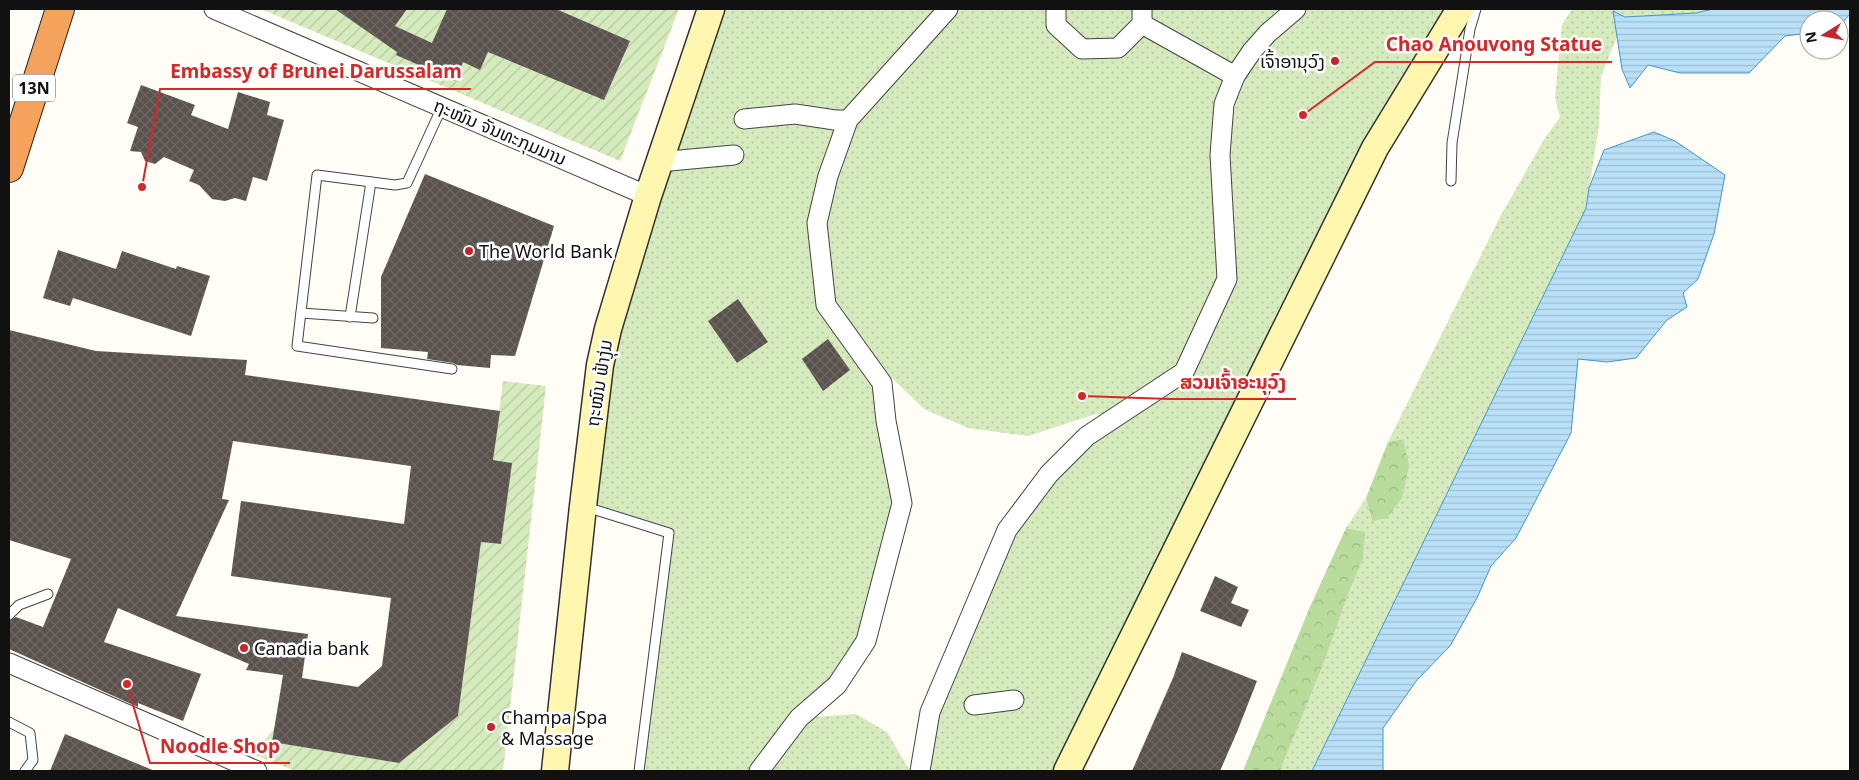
<svg xmlns="http://www.w3.org/2000/svg" width="1859" height="780" font-family="Georgia,'Noto Sans Lao',serif">
	<style>
		.grass { fill: url(#grass-dots) }
		.forest { fill: url(#forest-crowns) }
		.garden { fill: url(#garden-furrows) }
		.water { fill: url(#water-rules); stroke: #3f96cf }
		.building { fill: url(#building-cross-hatch); fill-rule: evenodd }
		.lines { fill: none; stroke-linecap: round; stroke-linejoin: round }
		.lane-casing { stroke: #444; stroke-width: 11 }
		.street-casing { stroke: #444; stroke-width: 21 }
		.secondary-casing { stroke: #333; stroke-width: 29 }
		.highway-casing { stroke: #222; stroke-width: 30 }
		.lane { stroke: #fff; stroke-width: 9 }
		.street { stroke: #fff; stroke-width: 19 }
		.secondary { stroke: #fff6b0; stroke-width: 26 }
		.highway { stroke: #f5a25d; stroke-width: 28 }
		.poi-dot { fill: #c4262e; stroke: #fff; stroke-width: 2 }
		.labels { text-anchor: middle; dominant-baseline: central; stroke-width: 5; stroke-linejoin: round; paint-order: stroke }
		.shield { fill: #fff; stroke: #585858; stroke-width: 1 }
		.shield-label { font-size: 16px; font-weight: bold; fill: #111 }
		.poi-label { font-size: 18px; fill: #111; stroke: #fff; text-anchor: start }
		.street-label { font-size: 18px; fill: #111; stroke: #fff }
		.leader { fill: none; stroke: #d62828; stroke-width: 2 }
		.callout-dot { fill: #d62828; stroke: #fff; stroke-width: 2 }
		.callout-label { font-size: 19px; text-anchor: middle; font-weight: bold; fill: #d62828; stroke: #fff; stroke-width: 5; stroke-linejoin: round; paint-order: stroke }
	</style>
	<defs>
		<pattern id="grass-dots" width="8" height="8" patternUnits="userSpaceOnUse" patternTransform="scale(1.25)"><rect width="8" height="8" fill="#d5ebbd"/><path d="M2 2h.1M6 6h.1" fill="none" stroke="#b6c8a1" stroke-width="1.8" stroke-linecap="round"/></pattern>
		<pattern id="forest-crowns" width="20" height="18" patternUnits="userSpaceOnUse" patternTransform="scale(1.25)"><rect width="20" height="18" fill="#b9dc9c"/><path d="M2 6a3 3 0 1 1 6 0M12 15a3 3 0 1 1 6 0" fill="none" stroke="#9ebc85"/></pattern>
		<pattern id="garden-furrows" width="10" height="10" patternUnits="userSpaceOnUse" patternTransform="scale(1.25)"><rect width="10" height="10" fill="#d5ebbd"/><path d="M-1 1l2-2M0 10L10 0M9 11l2-2" fill="none" stroke="#b6c8a1"/></pattern>
		<pattern id="water-rules" width="6" height="5" patternUnits="userSpaceOnUse" patternTransform="scale(1.25)"><rect width="6" height="5" fill="#b9e0f7"/><path d="M0 2.5h6" fill="none" stroke="#9ebfd3"/></pattern>
		<pattern id="building-cross-hatch" width="8" height="8" patternUnits="userSpaceOnUse" patternTransform="scale(1.25)"><rect width="8" height="8" fill="#5a524d"/><path d="M0 0l8 8M0 8l8-8" fill="none" stroke="#6d6662"/></pattern>
	</defs>
	<rect width="100%" height="100%" fill="#fffdf5"/>
	<!-- grass -->
	<g class="grass">
		<path d="M 711,9 L 1460,9 L 1067,771 L 920,771 L 930,712 L 1007,530 L 1107,424 L 1099,413 L 1028,436 L 968,428 L 924,409 L 892,378 L 882,383 L 902,503 L 866,641 L 800,718 L 856,714 L 887,732 L 910,771 L 639,771 L 669,533 L 583,506 L 600,365 Z"/>
		<path d="M 1572,9 L 1713,9 L 1696,13 L 1625,17 L 1601,76 L 1599,125 L 1586,208 L 1312,771 L 1280,771 L 1325,660 L 1348,594 L 1363,559 L 1364,532 L 1346,528 L 1366,498 L 1372,521 L 1403,439 L 1388,442 L 1500,217 L 1545,138 L 1560,117 L 1555,98 L 1562,25 Z"/>
	</g>
	<!-- forest -->
	<g class="forest">
		<path d="M 1403,439 L 1409,465 L 1402,498 L 1387,518 L 1372,521 L 1366,498 L 1388,442 Z"/>
		<path d="M 1346,528 L 1365,532 L 1363,559 L 1348,594 L 1325,660 L 1280,771 L 1243,771 L 1309,609 Z"/>
	</g>
	<!-- garden -->
	<g class="garden">
		<path d="M 261,9 L 679,9 L 620,161 Z"/>
		<path d="M 503,381 L 546,386 L 503,771 L 295,771 L 253,754 L 274,729 L 273,742 L 399,763 L 458,716 L 481,542 L 501,544 L 511,463 L 493,460 Z"/>
	</g>
	<!-- water -->
	<g class="water">
		<path d="M 1713,9 L 1850,9 L 1850,14 L 1839,27 L 1839,20 L 1809,20 L 1809,33 L 1785,36 L 1749,73 L 1680,73 L 1648,65 L 1630,88 L 1622,69 L 1613,11 L 1625,17 L 1696,13 Z"/>
		<path d="M 1654,132 L 1675,141 L 1725,175 L 1714,234 L 1698,279 L 1683,293 L 1687,307 L 1667,320 L 1636,358 L 1607,362 L 1578,359 L 1571,433 L 1516,538 L 1491,566 L 1477,598 L 1450,646 L 1417,680 L 1383,728 L 1383,771 L 1312,771 L 1586,208 L 1589,188 L 1604,150 Z"/>
	</g>
	<!-- building -->
	<g class="building">
		<path d="M 335,9 L 407,9 L 395,26 L 432,43 L 447,9 L 556,9 L 630,41 L 604,100 L 488,52 L 480,70 L 463,62 L 455,81 L 396,55 L 397,52 Z"/>
		<path d="M 141,85 L 195,105 L 191,115 L 228,129 L 238,92 L 270,102 L 267,115 L 284,120 L 267,181 L 253,177 L 246,201 L 235,198 L 225,201 L 212,199 L 199,185 L 189,181 L 194,170 L 164,157 L 155,164 L 145,161 L 141,152 L 130,151 L 138,127 L 127,123 Z"/>
		<path d="M 425,174 L 554,226 L 515,356 L 491,355 L 490,368 L 457,365 L 453,363 L 427,359 L 428,352 L 381,348 L 381,277 Z"/>
		<path d="M 58,250 L 116,269 L 122,251 L 176,269 L 177,266 L 210,276 L 191,336 L 73,298 L 70,306 L 43,298 Z"/>
		<path d="M 738,299 L 768,342 L 737,363 L 708,321 Z"/>
		<path d="M 9,330 L 96,351 L 247,360 L 245,375 L 500,411 L 493,460 L 512,463 L 501,544 L 481,542 L 458,716 L 399,763 L 272,742 L 283,675 L 246,670 L 249,664 L 118,608 L 104,642 L 201,674 L 183,721 L 138,703 L 138,707 L 9,649 L 9,621 L 16,617 L 43,627 L 71,559 L 9,540 ZM 233,441 L 411,466 L 404,524 L 241,501 L 231,576 L 391,598 L 382,666 L 358,687 L 302,678 L 308,634 L 176,616 L 229,500 L 222,499 Z"/>
		<path d="M 828,339 L 850,370 L 823,391 L 802,359 Z"/>
		<path d="M 1215,576 L 1238,587 L 1231,603 L 1249,610 L 1241,627 L 1200,611 Z"/>
		<path d="M 1182,652 L 1257,681 L 1237,732 L 1220,771 L 1132,771 L 1173,678 Z"/>
		<path d="M 65,734 L 155,771 L 50,771 Z"/>
	</g>
	<g class="lines">
		<defs>
			<g id="lane">
				<path d="M 442,107 L 407,183 L 395,185 L 317,175 L 297,346 L 452,369"/>
				<path d="M 1451,181 L 1452,143 L 1470,29 L 1476,9"/>
				<path d="M 301,313 L 373,318"/>
				<path d="M 350,317 L 371,182"/>
				<path d="M 586,507 L 669,533 L 639,771"/>
				<path d="M 9,615 L 19,605 L 48,594"/>
				<path d="M 9,722 L 30,733 L 33,760 L 25,771"/>
			</g>
			<g id="street">
				<path d="M 214,9 L 648,196"/>
				<path d="M 1056,9 L 1056,25 L 1082,49 L 1118,48 L 1142,24 L 1142,9"/>
				<path d="M 1142,24 L 1235,76"/>
				<path d="M 744,119 L 795,114 L 835,120 L 848,120"/>
				<path d="M 659,162 L 734,155"/>
				<path d="M 9,663 L 257,771"/>
				<path d="M 974,705 L 1014,700"/>
				<path d="M 759,771 L 799,718 L 837,685 L 866,641 L 902,503 L 886,421 L 882,383 L 826,305 L 817,223 L 828,176 L 848,120 L 948,9"/>
				<path d="M 920,771 L 930,712 L 1007,530 L 1049,474 L 1087,436 L 1184,372 L 1227,279 L 1220,155 L 1224,104 L 1235,76 L 1252,51 L 1268,33 L 1296,9"/>
			</g>
			<g id="secondary">
				<path d="M 555,771 L 583,506 L 600,365 L 608,329 L 648,196 L 711,9"/>
				<path d="M 1067,771 L 1375,148 L 1460,9"/>
			</g>
			<path id="highway" d="M 9,168 L 60,9"/>
		</defs>
		<!-- lane casing -->
		<use href="#lane" class="lane-casing"/>
		<!-- street casing -->
		<use href="#street" class="street-casing"/>
		<!-- secondary casing -->
		<use href="#secondary" class="secondary-casing"/>
		<!-- highway casing -->
		<use href="#highway" class="highway-casing"/>
		<!-- lane -->
		<use href="#lane" class="lane"/>
		<!-- street -->
		<use href="#street" class="street"/>
		<!-- secondary -->
		<use href="#secondary" class="secondary"/>
		<!-- highway -->
		<use href="#highway" class="highway"/>
	</g>
	<!-- markers -->
	<g class="poi-dot">
		<circle cx="1335" cy="61" r="5"/>
		<circle cx="469" cy="251" r="5"/>
		<circle cx="244" cy="648" r="5"/>
		<circle cx="491" cy="727" r="5"/>
	</g>
	<g class="labels">
		<!-- shield labels -->
		<rect class="shield" x="13" y="74.5" width="42" height="27" rx="4"/>
		<g class="shield-label">
			<text x="34" y="88">13N</text>
		</g>
		<!-- poi labels -->
		<g class="poi-label">
			<text x="1325" y="61" text-anchor="end">ເຈົ້າອານຸວົງ</text>
			<text x="479" y="251">The World Bank</text>
			<text x="254" y="648">Canadia bank</text>
			<text x="501" y="717">Champa Spa<tspan x="501" dy="21">&amp; Massage</tspan></text>
		</g>
		<!-- street labels -->
		<g class="street-label">
			<text transform="translate(500 132) rotate(23)">ຖະໜົນ ຈັນທະກຸມມານ</text>
			<text transform="translate(599 383) rotate(-81)">ຖະໝົນ ຟ້າງຸ່ມ</text>
		</g>
	</g>
	<!-- callouts -->
	<path class="leader" d="M1303 115L1375 62H1612M142 187L160 89H471M1082 396L1170 399H1296M127 684L150 763H290"/>
	<g class="callout-dot">
		<circle cx="1303" cy="115" r="5"/>
		<circle cx="142" cy="187" r="5"/>
		<circle cx="1082" cy="396" r="5"/>
		<circle cx="127" cy="684" r="5"/>
	</g>
	<g class="callout-label">
		<text x="1494" y="51">Chao Anouvong Statue</text>
		<text x="316" y="78">Embassy of Brunei Darussalam</text>
		<text x="1233" y="389">ສວນເຈົ້າອະນຸວົງ</text>
		<text x="220" y="753">Noodle Shop</text>
	</g>
	<!-- border -->
	<rect width="1859" height="780" fill="none" stroke="#111111" stroke-width="20"/>
	<!-- north arrow -->
	<g transform="translate(1824 35) rotate(260)"><circle r="24" fill="#ffffff" stroke="#a0a0a0"/>
	<path d="M0-4L9 19L0 12L-9 19Z" fill="#c4262e"/>
	<text y="-8" font-size="14" font-weight="bold" text-anchor="middle" fill="#111111">N</text>
	</g>
</svg>
